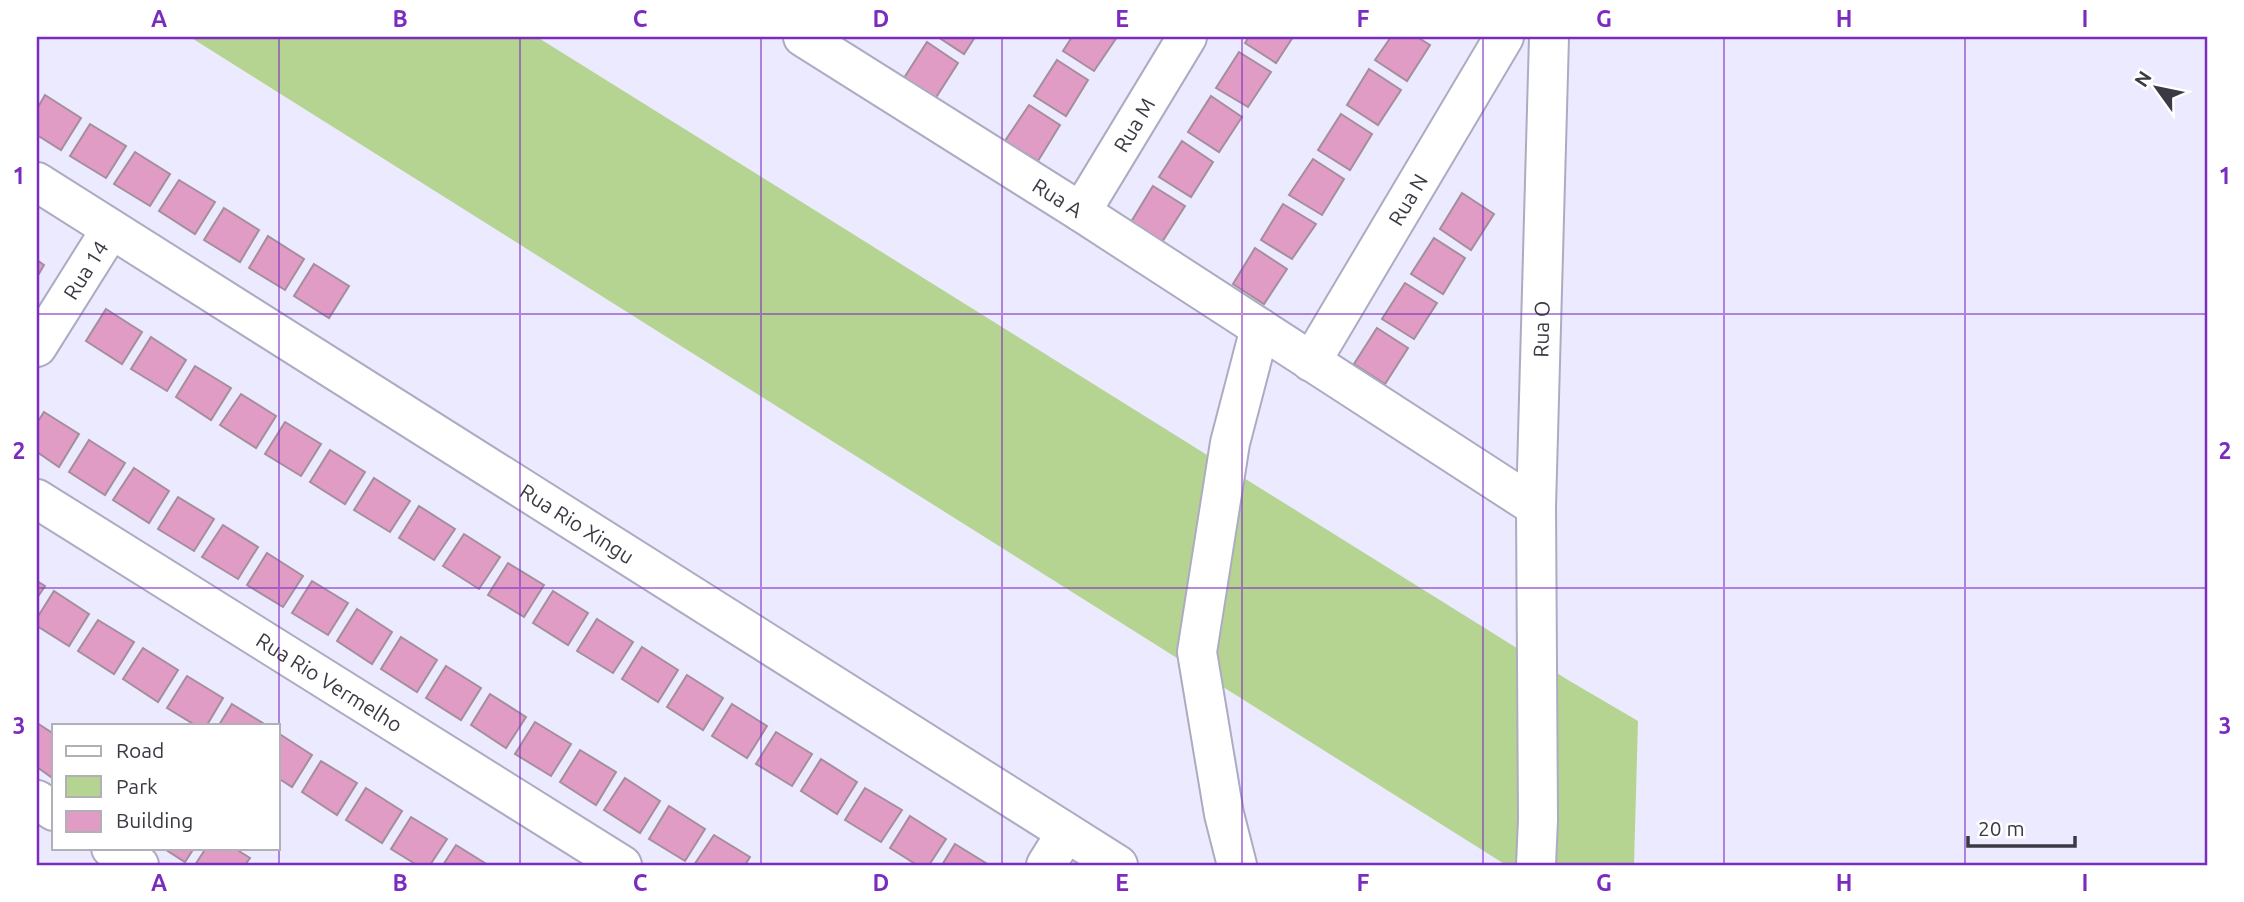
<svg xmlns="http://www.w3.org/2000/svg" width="2244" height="902" font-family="Ubuntu,sans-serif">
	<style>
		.green { fill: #b5d491 }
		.building { fill: #e09cc5; stroke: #a58e9b; stroke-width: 2 }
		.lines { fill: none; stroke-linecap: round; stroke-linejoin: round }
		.street-casing { stroke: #adabc2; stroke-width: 42 }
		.street { stroke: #fff; stroke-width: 38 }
		.grid { fill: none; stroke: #7b2cbf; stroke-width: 2; stroke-opacity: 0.55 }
		.labels { text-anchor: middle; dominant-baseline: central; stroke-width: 5; stroke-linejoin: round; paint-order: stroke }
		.street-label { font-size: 21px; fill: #3b3a44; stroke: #fff }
		.neatline { fill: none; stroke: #7b2cbf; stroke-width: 2.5 }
		.grid-label { font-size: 23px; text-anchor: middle; font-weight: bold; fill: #7b2cbf }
	</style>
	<rect width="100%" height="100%" fill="#eceafe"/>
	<!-- green -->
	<path class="green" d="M 190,37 L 537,37 L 1568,680 L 1638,721 L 1634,865 L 1506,865 Z"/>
	<!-- building -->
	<g class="building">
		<path d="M 938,37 L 975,37 L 964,54 Z"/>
		<path d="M 1072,37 L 1117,37 L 1094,71 L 1063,51 Z"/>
		<path d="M 1249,37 L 1293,37 L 1276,63 L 1245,43 Z"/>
		<path d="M 1391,37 L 1417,37 L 1430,45 L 1407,81 L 1375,60 Z"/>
		<path d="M 927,42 L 958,63 L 935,99 L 904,78 Z"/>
		<path d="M 1239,52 L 1271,72 L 1248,107 L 1216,88 Z"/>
		<path d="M 1057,60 L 1088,80 L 1066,116 L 1034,96 Z"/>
		<path d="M 1369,69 L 1401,90 L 1378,125 L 1347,105 Z"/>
		<path d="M 45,95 L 81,118 L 61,150 L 37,135 L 37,109 Z"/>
		<path d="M 1211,96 L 1242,117 L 1219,152 L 1188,132 Z"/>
		<path d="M 1029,105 L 1060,125 L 1038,161 L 1005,141 Z"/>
		<path d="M 1341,114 L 1372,134 L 1350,170 L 1318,150 Z"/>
		<path d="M 90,124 L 126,146 L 106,178 L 70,156 Z"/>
		<path d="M 1182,141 L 1213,162 L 1191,197 L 1159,177 Z"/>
		<path d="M 135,152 L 170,174 L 150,206 L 114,184 Z"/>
		<path d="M 1313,159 L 1344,179 L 1322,215 L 1289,195 Z"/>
		<path d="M 179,180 L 215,202 L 195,234 L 159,211 Z"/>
		<path d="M 1153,186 L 1185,206 L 1162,242 L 1131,222 Z"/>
		<path d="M 1462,193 L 1494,214 L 1471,250 L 1440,229 Z"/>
		<path d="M 1283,204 L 1316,224 L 1292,259 L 1261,240 Z"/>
		<path d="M 224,208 L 259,230 L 240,262 L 204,240 Z"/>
		<path d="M 268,236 L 304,259 L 285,290 L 249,268 Z"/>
		<path d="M 1434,238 L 1465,258 L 1443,294 L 1411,274 Z"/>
		<path d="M 1255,248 L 1287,269 L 1264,304 L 1233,284 Z"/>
		<path d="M 37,260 L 44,265 L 37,277 Z"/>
		<path d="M 314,264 L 349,286 L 329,318 L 294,296 Z"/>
		<path d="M 1405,283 L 1437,303 L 1414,339 L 1382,319 Z"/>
		<path d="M 106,309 L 142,332 L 122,364 L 86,341 Z"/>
		<path d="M 1377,328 L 1408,348 L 1385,384 L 1354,364 Z"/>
		<path d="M 151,337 L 186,360 L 167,391 L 131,369 Z"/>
		<path d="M 195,366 L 231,388 L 211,420 L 176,397 Z"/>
		<path d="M 241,394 L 276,416 L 256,448 L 220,425 Z"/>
		<path d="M 44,412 L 79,434 L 59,467 L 37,452 L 37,423 Z"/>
		<path d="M 285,422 L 321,444 L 301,476 L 265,454 Z"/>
		<path d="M 89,440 L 125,463 L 105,495 L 69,472 Z"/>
		<path d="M 330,450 L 365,472 L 345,504 L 310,482 Z"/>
		<path d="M 134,468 L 169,491 L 149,523 L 113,500 Z"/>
		<path d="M 374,478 L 410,501 L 390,532 L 354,510 Z"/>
		<path d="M 178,497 L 214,519 L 194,551 L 158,529 Z"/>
		<path d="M 419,506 L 455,529 L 434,560 L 399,538 Z"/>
		<path d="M 223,525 L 258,547 L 238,579 L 202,557 Z"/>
		<path d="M 464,534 L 500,557 L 479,589 L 443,566 Z"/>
		<path d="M 267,553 L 303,576 L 283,607 L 247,585 Z"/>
		<path d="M 508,563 L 544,585 L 524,617 L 488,595 Z"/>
		<path d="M 37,581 L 45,586 L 37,598 Z"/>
		<path d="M 312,581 L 348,603 L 328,635 L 292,613 Z"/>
		<path d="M 54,591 L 89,614 L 69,646 L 37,626 L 37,618 Z"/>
		<path d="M 553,591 L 588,613 L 568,645 L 533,623 Z"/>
		<path d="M 357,609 L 392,632 L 372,664 L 337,641 Z"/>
		<path d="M 597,619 L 633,642 L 613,673 L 577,651 Z"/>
		<path d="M 98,620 L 134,642 L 114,674 L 78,651 Z"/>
		<path d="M 401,637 L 437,660 L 417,692 L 381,669 Z"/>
		<path d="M 642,647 L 678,670 L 658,702 L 622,679 Z"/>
		<path d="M 143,648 L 178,670 L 158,702 L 123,679 Z"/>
		<path d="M 446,666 L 481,688 L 461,720 L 426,698 Z"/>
		<path d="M 687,675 L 723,698 L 703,730 L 667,707 Z"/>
		<path d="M 187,676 L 223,698 L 207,725 L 195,725 L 167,708 Z"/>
		<path d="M 490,694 L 526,717 L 506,748 L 471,725 Z"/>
		<path d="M 232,704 L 266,725 L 219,725 Z"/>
		<path d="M 732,704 L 767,726 L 747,758 L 712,736 Z"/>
		<path d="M 535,722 L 571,744 L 551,776 L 515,754 Z"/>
		<path d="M 37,723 L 54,734 L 54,772 L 51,777 L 37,767 Z"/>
		<path d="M 776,732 L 812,754 L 792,786 L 756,764 Z"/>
		<path d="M 278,733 L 312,755 L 292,787 L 278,778 Z"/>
		<path d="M 580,750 L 616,772 L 596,805 L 560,782 Z"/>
		<path d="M 821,759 L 857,782 L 837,814 L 801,791 Z"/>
		<path d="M 321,761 L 357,783 L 337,815 L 302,792 Z"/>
		<path d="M 625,778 L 660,801 L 640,833 L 604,810 Z"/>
		<path d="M 366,788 L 402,811 L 382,843 L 346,820 Z"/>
		<path d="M 865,788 L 902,810 L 881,842 L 845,820 Z"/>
		<path d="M 669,806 L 705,829 L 685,861 L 649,839 Z"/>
		<path d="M 910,816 L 946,839 L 929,865 L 917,865 L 890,848 Z"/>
		<path d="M 411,817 L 447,839 L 430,865 L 417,865 L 391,849 Z"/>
		<path d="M 714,835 L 750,857 L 745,865 L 694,865 Z"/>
		<path d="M 955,844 L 989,865 L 942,865 Z"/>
		<path d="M 456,845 L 488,865 L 443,865 Z"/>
		<path d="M 163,848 L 194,848 L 185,862 Z"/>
		<path d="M 206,848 L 234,848 L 250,858 L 245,865 L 195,865 Z"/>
	</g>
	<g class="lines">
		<defs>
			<g id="street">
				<path id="s1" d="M 803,37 L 1081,212 L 1536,507"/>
				<path id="s2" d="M 37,182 L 1118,865"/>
				<path id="s3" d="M 1081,212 L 1187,37"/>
				<path id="s4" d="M 37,347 L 111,229"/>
				<path id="s5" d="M 1311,362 L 1504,37"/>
				<path id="s6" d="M 37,499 L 622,865"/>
				<path d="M 37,800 L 54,811"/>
				<path d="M 111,848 L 139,865"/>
				<path d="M 1046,865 L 1066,833"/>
				<path d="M 1237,865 L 1224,814 L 1197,652 L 1230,443 L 1260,328"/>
				<path id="s7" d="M 1536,865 L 1538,820 L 1536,507 L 1549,37"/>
			</g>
		</defs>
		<!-- street casing -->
		<use href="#street" class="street-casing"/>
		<!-- street -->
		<use href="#street" class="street"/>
	</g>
	<!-- grid -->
	<path class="grid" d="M 279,37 L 279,865M 520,37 L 520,865M 761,37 L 761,865M 1002,37 L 1002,865M 1242,37 L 1242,865M 1483,37 L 1483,865M 1724,37 L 1724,865M 1965,37 L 1965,865M 37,314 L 2207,314M 37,588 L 2207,588"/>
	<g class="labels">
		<!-- street labels -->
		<g class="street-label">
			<text stroke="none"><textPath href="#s3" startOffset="102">Rua M</textPath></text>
			<text stroke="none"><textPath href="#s1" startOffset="301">Rua A</textPath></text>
			<text stroke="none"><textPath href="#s5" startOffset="189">Rua N</textPath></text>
			<text stroke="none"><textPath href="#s4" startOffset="91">Rua 14</textPath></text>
			<text stroke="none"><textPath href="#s7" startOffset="536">Rua O</textPath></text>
			<text stroke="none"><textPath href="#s2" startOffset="639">Rua Rio Xingu</textPath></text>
			<text stroke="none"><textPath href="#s6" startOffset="345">Rua Rio Vermelho</textPath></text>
		</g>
	</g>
	<!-- border -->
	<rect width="2244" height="902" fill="none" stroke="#ffffff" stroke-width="77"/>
	<!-- legend -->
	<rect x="52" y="724" width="228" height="126" fill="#ffffff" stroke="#b1b0b4" stroke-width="2"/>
	<rect x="66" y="746" width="35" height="10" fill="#ffffff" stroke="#b1b0b4" stroke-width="2"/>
	<text x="116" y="758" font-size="21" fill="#3b3a44">Road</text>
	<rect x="66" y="776" width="35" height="21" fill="#b5d491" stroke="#b1b0b4" stroke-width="2"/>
	<text x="116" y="794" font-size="21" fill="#3b3a44">Park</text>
	<rect x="66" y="811" width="35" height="21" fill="#e09cc5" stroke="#b1b0b4" stroke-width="2"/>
	<text x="116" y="828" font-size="21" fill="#3b3a44">Building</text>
	<!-- north arrow -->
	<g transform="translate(2157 88) rotate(303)" stroke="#ffffff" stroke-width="5" paint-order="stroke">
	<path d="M0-5L12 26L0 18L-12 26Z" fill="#3b3a44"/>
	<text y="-10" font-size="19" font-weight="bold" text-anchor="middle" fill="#3b3a44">N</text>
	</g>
	<!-- scale -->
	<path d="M1968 836v10h107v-10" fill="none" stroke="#3b3a44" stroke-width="3.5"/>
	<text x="1978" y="836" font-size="21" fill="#3b3a44" stroke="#ffffff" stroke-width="5" paint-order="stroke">20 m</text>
	<rect x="38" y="38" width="2168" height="826" class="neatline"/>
	<g class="grid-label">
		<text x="159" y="27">A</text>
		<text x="400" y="27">B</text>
		<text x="640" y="27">C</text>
		<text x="881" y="27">D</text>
		<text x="1122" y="27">E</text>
		<text x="1363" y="27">F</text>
		<text x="1604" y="27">G</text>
		<text x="1844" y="27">H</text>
		<text x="2085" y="27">I</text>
		<text x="19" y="184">1</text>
		<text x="2225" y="184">1</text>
		<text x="19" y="459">2</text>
		<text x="2225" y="459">2</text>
		<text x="19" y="734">3</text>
		<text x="2225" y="734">3</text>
		<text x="159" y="891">A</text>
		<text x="400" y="891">B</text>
		<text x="640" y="891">C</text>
		<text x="881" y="891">D</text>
		<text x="1122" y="891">E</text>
		<text x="1363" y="891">F</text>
		<text x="1604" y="891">G</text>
		<text x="1844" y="891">H</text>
		<text x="2085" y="891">I</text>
	</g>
</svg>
